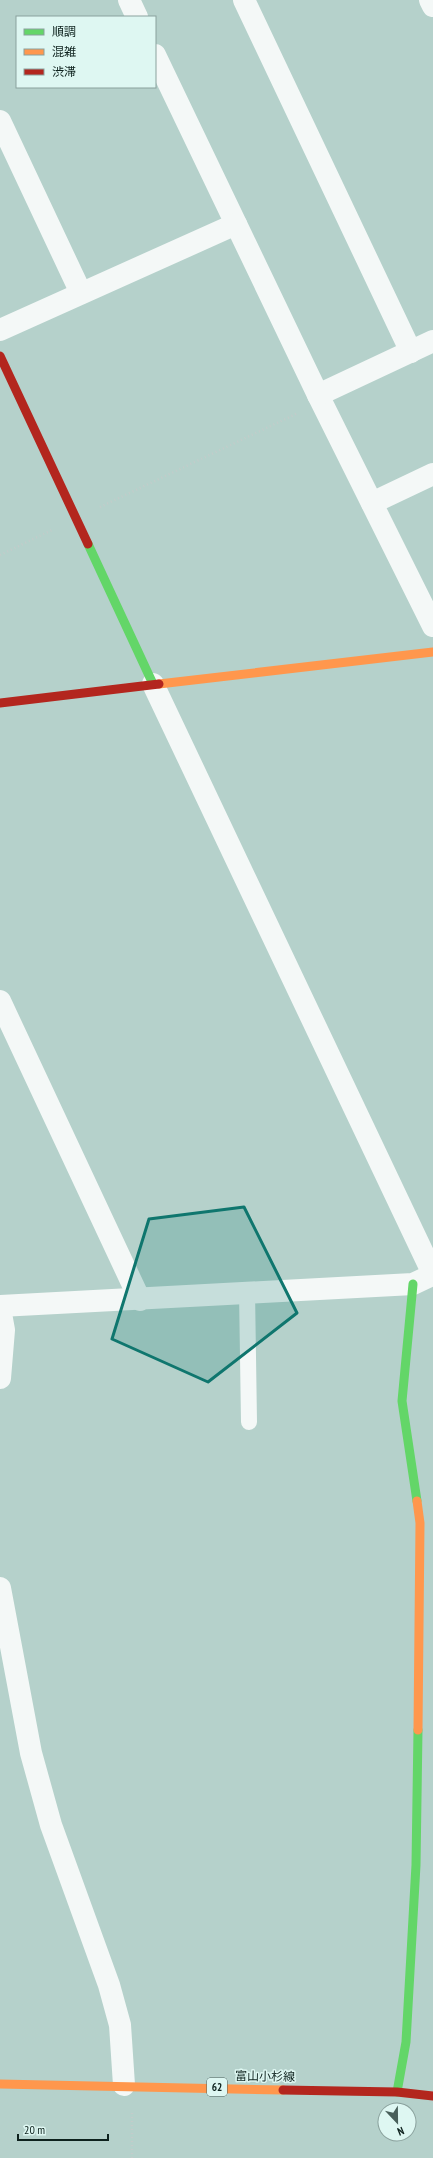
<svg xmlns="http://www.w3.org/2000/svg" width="433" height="2158" font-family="'PT Sans Narrow','Noto Sans JP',sans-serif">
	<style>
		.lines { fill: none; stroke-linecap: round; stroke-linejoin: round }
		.path { stroke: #c3ccca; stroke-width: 2.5; stroke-dasharray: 1 3; stroke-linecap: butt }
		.lane { stroke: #f4f8f7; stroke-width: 16 }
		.street { stroke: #f4f8f7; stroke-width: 22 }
		.fast { stroke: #63d668; stroke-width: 9 }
		.slow { stroke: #ff974d; stroke-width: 9 }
		.jam { stroke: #b3261e; stroke-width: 9 }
		.marked { fill: #0f766e; fill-opacity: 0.2; stroke: #0f766e; stroke-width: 3; stroke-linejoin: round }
		.labels { text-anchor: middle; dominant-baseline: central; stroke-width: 3; stroke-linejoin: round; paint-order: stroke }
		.shield { fill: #def7f2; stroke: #4c615d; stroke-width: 1 }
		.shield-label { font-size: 11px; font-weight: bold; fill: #0d211d }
		.street-label { font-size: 12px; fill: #0d211d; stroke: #def7f2 }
	</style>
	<rect width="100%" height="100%" fill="#b5d1cb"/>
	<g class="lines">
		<!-- path -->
		<g class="path">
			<path d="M 100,507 L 298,413"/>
			<path d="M 0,555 L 52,530"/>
			<path d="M 132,2158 L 132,2113"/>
		</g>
		<!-- lane -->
		<path class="lane" d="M 247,1291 L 249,1422"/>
		<!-- street -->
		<g class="street">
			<path d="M 129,0 L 137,17"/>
			<path d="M 244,0 L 411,352"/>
			<path d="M 430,0 L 433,6"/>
			<path d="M 155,55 L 318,395 L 433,626"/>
			<path d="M 0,121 L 81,293"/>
			<path d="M 0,330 L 236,224"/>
			<path d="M 318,395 L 433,341"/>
			<path d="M 372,503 L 433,474"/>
			<path d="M 153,684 L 433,1274"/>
			<path d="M 0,1001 L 140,1300"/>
			<path d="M 0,1306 L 413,1284 L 430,1276"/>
			<path d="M 0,1308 L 4,1330 L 0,1378"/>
			<path d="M 0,1588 L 31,1753 L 51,1825 L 109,1985 L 120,2025 L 124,2085"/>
		</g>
		<!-- fast -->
		<g class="fast">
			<path d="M 88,544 L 153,684"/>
			<path d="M 413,1284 L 402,1401 L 417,1501"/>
			<path d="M 397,2092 L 406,2042 L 416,1865 L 418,1730"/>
		</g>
		<!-- slow -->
		<g class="slow">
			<path d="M 159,684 L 433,652"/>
			<path d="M 417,1501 L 420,1523 L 418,1730"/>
			<path d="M 0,2084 L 283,2090"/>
		</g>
		<!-- jam -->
		<g class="jam">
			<path d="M 0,356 L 88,544"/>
			<path d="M 0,703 L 159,684"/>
			<path d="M 283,2090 L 397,2092 L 433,2096"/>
		</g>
	</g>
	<!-- marked area -->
	<path class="marked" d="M 244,1207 L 297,1313 L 208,1382 L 112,1339 L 149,1219 Z"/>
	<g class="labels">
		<!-- shield labels -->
		<rect class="shield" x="207" y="2078" width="20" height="18" rx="3"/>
		<g class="shield-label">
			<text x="217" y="2087">62</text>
		</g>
		<!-- street labels -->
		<g class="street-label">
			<text transform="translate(265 2076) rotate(1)">富山小杉線</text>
		</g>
	</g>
	<!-- legend -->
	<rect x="16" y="16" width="140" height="72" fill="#def7f2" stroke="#8aa19d"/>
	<rect x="24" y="29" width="20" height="6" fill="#63d668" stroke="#8aa19d"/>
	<text x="52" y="36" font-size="12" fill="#0d211d">順調</text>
	<rect x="24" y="49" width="20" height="6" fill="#ff974d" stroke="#8aa19d"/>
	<text x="52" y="56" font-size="12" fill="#0d211d">混雑</text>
	<rect x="24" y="69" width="20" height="6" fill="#b3261e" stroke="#8aa19d"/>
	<text x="52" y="76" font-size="12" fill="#0d211d">渋滞</text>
	<!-- north arrow -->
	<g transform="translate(397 2122) rotate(158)"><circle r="19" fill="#def7f2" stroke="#8aa19d"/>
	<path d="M0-3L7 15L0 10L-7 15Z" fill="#485f5a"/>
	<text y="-6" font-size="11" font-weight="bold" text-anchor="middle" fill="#0d211d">N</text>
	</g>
	<!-- scale -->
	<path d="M18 2134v6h90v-6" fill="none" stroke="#0d211d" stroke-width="2"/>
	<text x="24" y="2134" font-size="12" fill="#0d211d" stroke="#def7f2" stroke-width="3" paint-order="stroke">20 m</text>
</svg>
